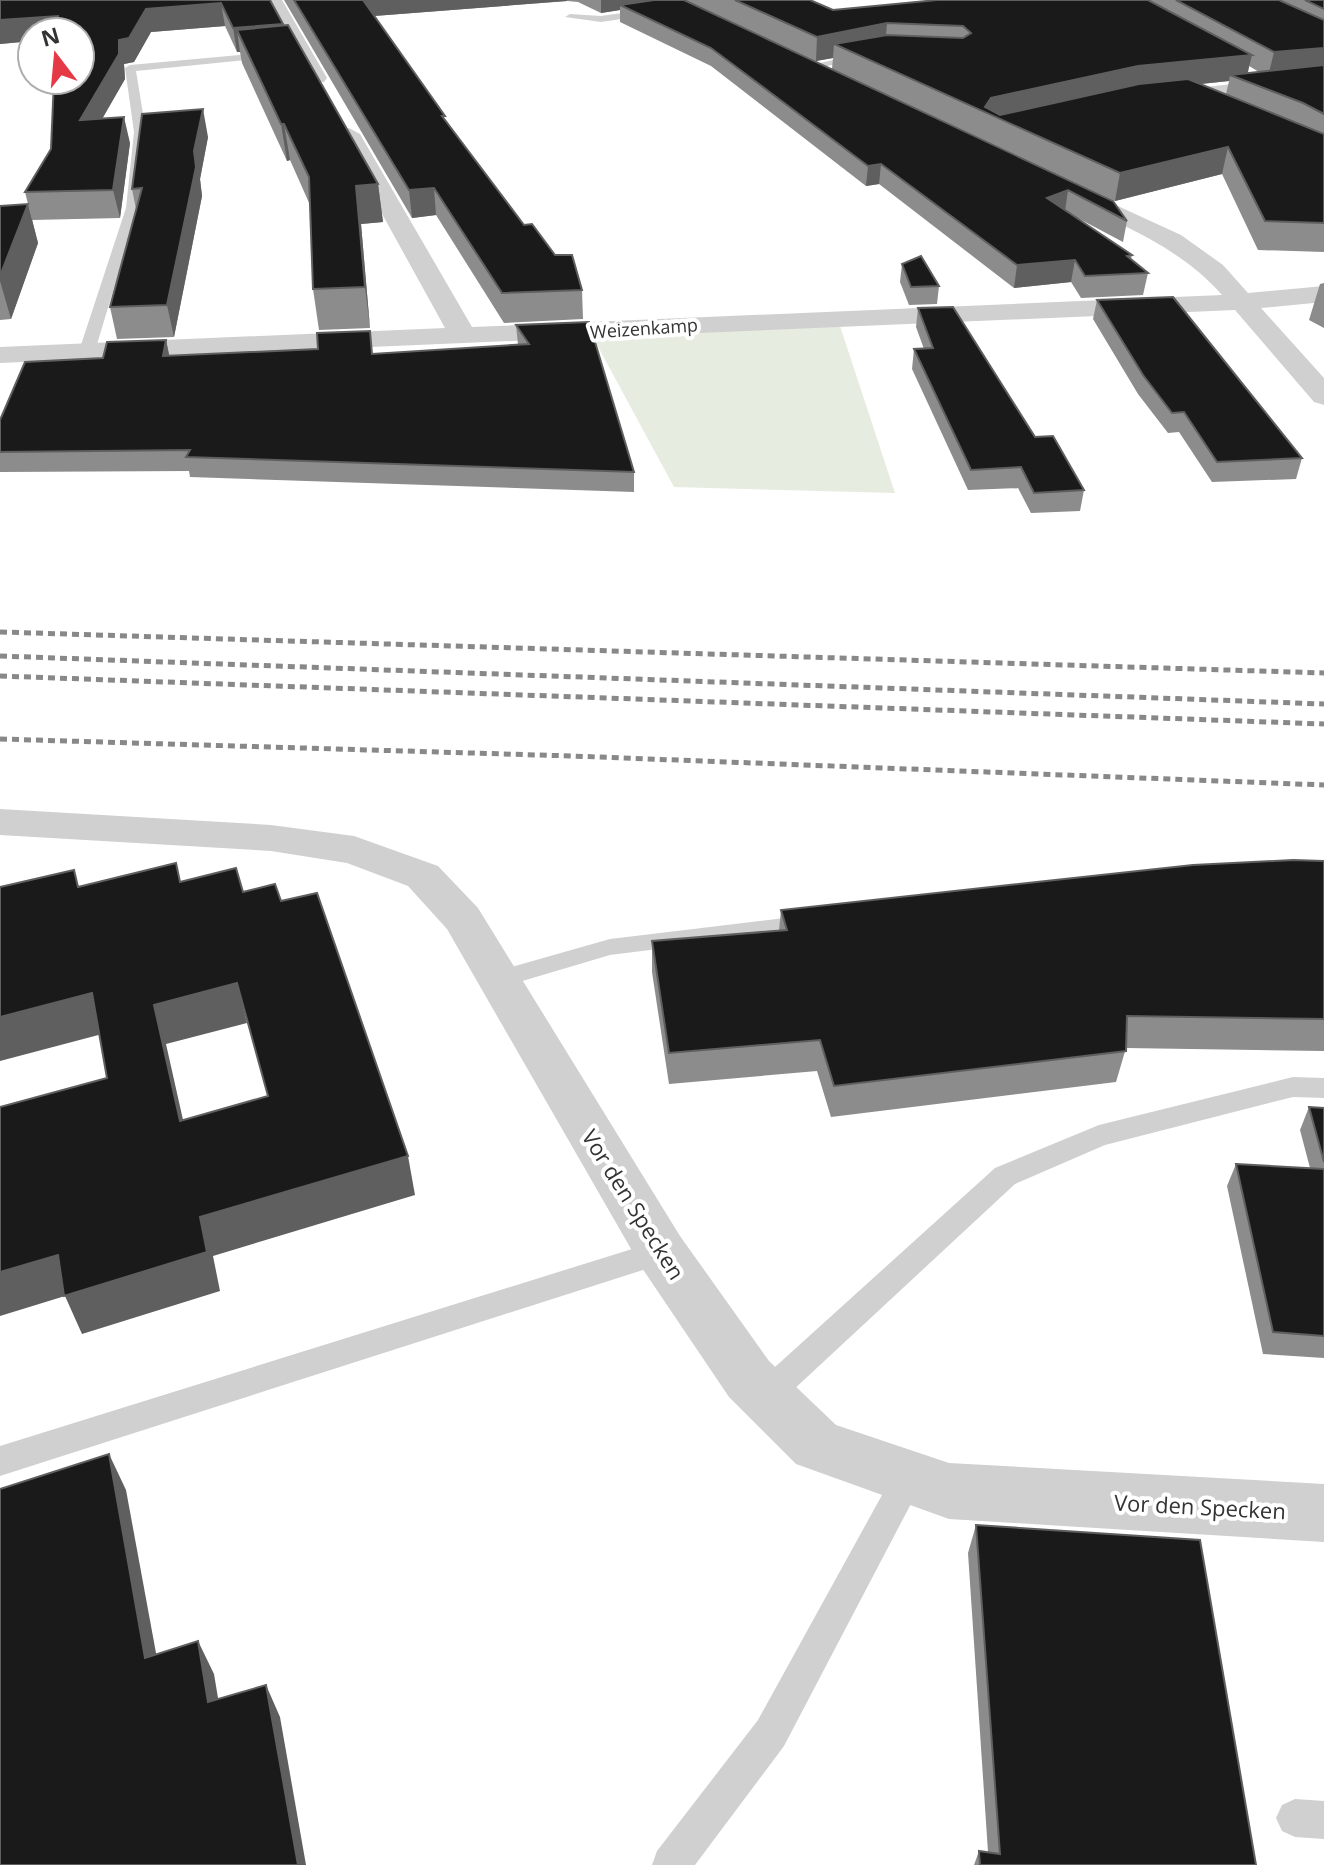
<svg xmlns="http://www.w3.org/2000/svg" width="1324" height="1865" font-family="'Open Sans',sans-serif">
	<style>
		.green { fill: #e6ecdf }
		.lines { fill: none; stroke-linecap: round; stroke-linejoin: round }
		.lane { fill: #d0d0d0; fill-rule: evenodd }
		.street { fill: #d0d0d0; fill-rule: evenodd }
		.rail { stroke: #888; stroke-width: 5; stroke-dasharray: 7 5; stroke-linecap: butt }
		.wall { fill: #8c8c8c; fill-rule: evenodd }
		.shaded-wall { fill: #5f5f5f }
		.building { fill: #1a1a1a; stroke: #5f5f5f; stroke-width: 2; fill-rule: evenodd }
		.labels { text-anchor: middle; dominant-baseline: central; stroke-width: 8; stroke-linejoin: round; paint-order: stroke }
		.far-street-label { font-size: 18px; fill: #333; stroke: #fff }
		.street-label { font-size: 22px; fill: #333; stroke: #fff }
	</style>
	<rect width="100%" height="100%" fill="#fff"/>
	<!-- green -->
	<path class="green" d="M 840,326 L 895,493 L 674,487 L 590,332 Z"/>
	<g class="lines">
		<!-- lane -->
		<g class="lane">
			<path d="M 651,9 L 655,14 L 601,22 L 565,17 L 570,14 L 601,16 Z"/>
			<path d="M 272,52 L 276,53 L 276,57 L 136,71 L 146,132 L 138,208 L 95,351 L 92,354 L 82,354 L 79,351 L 126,208 L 134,132 L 125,68 L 130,65 Z"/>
			<path d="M 864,53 L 869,56 L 868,58 L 807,70 L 802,67 Z"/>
			<path d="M 810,915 L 818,917 L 822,923 L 818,929 L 610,955 L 499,988 L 490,985 L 487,979 L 490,973 L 610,939 Z"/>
			<path d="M 1293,1077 L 1324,1078 L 1324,1098 L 1293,1097 L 1105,1145 L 1015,1184 L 777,1405 L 766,1409 L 755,1405 L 750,1395 L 755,1385 L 995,1168 L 1099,1125 Z"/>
			<path d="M 661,1240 L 671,1243 L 675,1252 L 671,1261 L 0,1476 L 0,1446 Z"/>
			<path d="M 909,1462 L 920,1466 L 925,1477 L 784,1746 L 695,1865 L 652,1865 L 657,1851 L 758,1720 L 898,1466 Z"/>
			<path d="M 1295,1799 L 1324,1801 L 1324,1839 L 1295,1837 L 1282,1831 L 1276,1818 L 1282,1805 Z"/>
		</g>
		<!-- street -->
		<g class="street">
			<path d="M 264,0 L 282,0 L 327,78 L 324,82 L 310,82 Z"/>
			<path d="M 1324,74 L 1324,86 L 1159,104 L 1149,98 L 1159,92 Z"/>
			<path d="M 349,128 L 360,134 L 472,327 L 1222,295 C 1180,247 1120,224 1064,197 L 1060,192 L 1064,187 L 1072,185 L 1181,235 L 1223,265 L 1248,293 L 1324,286 L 1324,302 L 1261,308 L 1324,378 L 1324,405 L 1314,402 L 1235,310 L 0,363 L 0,347 L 445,328 L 338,134 Z"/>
			<path d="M 0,809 L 271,825 L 354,836 L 438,866 L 478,908 L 680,1236 L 769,1361 L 836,1425 L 949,1463 L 1324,1484 L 1324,1542 L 949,1519 L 796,1464 L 729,1397 L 642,1268 L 447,929 L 408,886 L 347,863 L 271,851 L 0,835 Z"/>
		</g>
		<!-- rail -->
		<g class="rail">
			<path d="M 0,632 L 1324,673"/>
			<path d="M 0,656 L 1324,704"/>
			<path d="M 0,676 L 1324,724"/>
			<path d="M 0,739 L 572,756 L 1324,785"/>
		</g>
	</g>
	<!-- wall -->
	<g class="wall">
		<path d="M 0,0 L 270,0 L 284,26 L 378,184 L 383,222 L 361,224 L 370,328 L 319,330 L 313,289 L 310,205 L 290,160 L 287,161 L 242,63 L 240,52 L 237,52 L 225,26 L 151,32 L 134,62 L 124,64 L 125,79 L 102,119 L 130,143 L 120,218 L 32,220 L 25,192 L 51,149 L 80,32 L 32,41 L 0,44 Z"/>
		<path d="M 284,0 L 684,0 L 1113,201 L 1127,221 L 1123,242 L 1072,215 L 1132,255 L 1131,259 L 1148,273 L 1143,295 L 1081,298 L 1071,282 L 1014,288 L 879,184 L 866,186 L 711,66 L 620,22 L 620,10 L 601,13 L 578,2 L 567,1 L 374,16 L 445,120 L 524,225 L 555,255 L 582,290 L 583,319 L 504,323 L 436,215 L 412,218 Z"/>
		<path d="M 684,0 L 810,0 L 833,10 L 937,0 L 1324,0 L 1324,252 L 1258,250 L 1222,174 L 1115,201 L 832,69 L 833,58 L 816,61 ZM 1249,66 L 1259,72 L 1248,73 ZM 1229,81 L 1226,94 L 1200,84 Z"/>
		<path d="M 208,137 L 200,179 L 202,196 L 174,337 L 117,339 L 110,307 L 136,209 L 132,189 Z"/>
		<path d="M 28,204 L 38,243 L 11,319 L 0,320 L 0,206 Z"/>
		<path d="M 902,264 L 939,286 L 937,304 L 909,305 L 900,282 Z"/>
		<path d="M 1324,283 L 1324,328 L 1309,320 L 1320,284 Z"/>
		<path d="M 1097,300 L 1302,458 L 1296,479 L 1212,482 L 1179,432 L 1168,433 L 1138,394 L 1093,319 Z"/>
		<path d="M 918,308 L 1084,490 L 1080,511 L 1031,513 L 1018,488 L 968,490 L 912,369 L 914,349 L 924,349 L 916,327 Z"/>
		<path d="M 516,325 L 634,472 L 634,492 L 190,477 L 189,471 L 0,472 L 0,420 L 103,358 L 166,340 L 169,355 L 373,354 L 518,345 Z"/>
		<path d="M 1324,861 L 1324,1051 L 1126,1048 L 1116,1082 L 831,1117 L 817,1071 L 669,1084 L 652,972 L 652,941 L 779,930 L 781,910 Z"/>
		<path d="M 1309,1107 L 1324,1108 L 1324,1358 L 1263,1354 L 1227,1186 L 1236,1164 L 1310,1168 L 1300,1130 Z"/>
		<path d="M 976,1525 L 1256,1865 L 980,1865 L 988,1852 L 968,1553 Z"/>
		<path d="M 979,1851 L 980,1865 L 974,1865 Z"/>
	</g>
	<!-- shaded-wall -->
	<g class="shaded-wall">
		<path d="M 359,0 L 567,0 L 567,1 L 361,17 Z"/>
		<path d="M 601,0 L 659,0 L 620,5 L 620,10 L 601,13 Z"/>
		<path d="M 221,3 L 225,26 L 151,32 L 134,62 L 124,64 L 125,79 L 86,147 L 80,120 L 119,40 L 146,9 Z"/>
		<path d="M 58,16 L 61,32 L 32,32 L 32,41 L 0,44 L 0,20 Z"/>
		<path d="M 887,23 L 885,47 L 834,44 L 833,58 L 816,61 L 817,37 Z"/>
		<path d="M 283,24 L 287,47 L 237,30 L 240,52 L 237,52 L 233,28 Z"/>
		<path d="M 1324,48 L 1324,72 L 1268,77 L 1274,52 Z"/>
		<path d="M 1252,55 L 1246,79 L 1230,75 L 1229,81 L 1133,91 L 1003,121 L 985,107 L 991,98 L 1138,66 Z"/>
		<path d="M 203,109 L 208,137 L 200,179 L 202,196 L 174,337 L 167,305 L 194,151 Z"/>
		<path d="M 124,117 L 130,143 L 120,218 L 113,190 Z"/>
		<path d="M 281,124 L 284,124 L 290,160 L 287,161 Z"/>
		<path d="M 1228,147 L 1222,174 L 1115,201 L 1120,173 Z"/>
		<path d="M 881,164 L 879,184 L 866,186 L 868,166 Z"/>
		<path d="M 378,184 L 383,222 L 361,224 L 370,328 L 365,287 L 356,186 Z"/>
		<path d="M 434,188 L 436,215 L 412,218 L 409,190 Z"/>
		<path d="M 1068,190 L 1065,211 L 1047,198 Z"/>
		<path d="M 28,204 L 38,243 L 11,319 L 0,281 L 0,276 Z"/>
		<path d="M 1075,260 L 1071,282 L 1014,288 L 1017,265 Z"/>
		<path d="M 166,340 L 170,359 L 163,356 Z"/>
		<path d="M 237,983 L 247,1023 L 166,1044 L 192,1160 L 180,1121 L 154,1005 Z"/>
		<path d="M 92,993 L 106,1033 L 0,1061 L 0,1017 Z"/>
		<path d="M 408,1156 L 415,1195 L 213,1256 L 220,1291 L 82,1334 L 65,1296 L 0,1316 L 0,1272 L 58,1255 L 200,1217 Z"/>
		<path d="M 109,1454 L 126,1490 L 163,1691 L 145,1658 Z"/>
		<path d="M 198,1641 L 214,1674 L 224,1734 L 208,1702 Z"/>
		<path d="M 266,1685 L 280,1717 L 306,1865 L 298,1865 Z"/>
	</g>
	<!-- building -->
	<g class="building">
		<path d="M 0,0 L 270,0 L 283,24 L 233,28 L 221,3 L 146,9 L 129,38 L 119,40 L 119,54 L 80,120 L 124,117 L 113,190 L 25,192 L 51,149 L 54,80 L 80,80 L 80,32 L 57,32 L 58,16 L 0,20 Z"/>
		<path d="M 294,0 L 363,0 L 445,116 L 442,116 L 524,225 L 532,224 L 555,255 L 572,255 L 582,290 L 502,293 L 434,188 L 409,190 Z"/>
		<path d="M 654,0 L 684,0 L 1113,201 L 1127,221 L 1068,190 L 1047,198 L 1132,255 L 1127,256 L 1148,273 L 1085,276 L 1075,260 L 1017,265 L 881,164 L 868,166 L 711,48 L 620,5 Z"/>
		<path d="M 735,0 L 810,0 L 833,10 L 937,0 L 1148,0 L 1252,55 L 1138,66 L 991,98 L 985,107 L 1000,115 L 1139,84 L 1188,79 L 1324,134 L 1324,223 L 1265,221 L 1228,147 L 1120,173 L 834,44 L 887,35 L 963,38 L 971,33 L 963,26 L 887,23 L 817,37 Z"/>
		<path d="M 1176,0 L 1279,0 L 1324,20 L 1324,48 L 1274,52 Z"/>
		<path d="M 1305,0 L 1324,0 L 1324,9 Z"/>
		<path d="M 288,25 L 378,184 L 356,186 L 365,287 L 313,289 L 309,177 L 284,124 L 281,124 L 237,30 Z"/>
		<path d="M 1324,65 L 1324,114 L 1303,103 L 1230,75 Z"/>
		<path d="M 203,109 L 194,151 L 196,167 L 167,305 L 110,307 L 142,188 L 132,189 L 142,114 Z"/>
		<path d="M 28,204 L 0,276 L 0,206 Z"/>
		<path d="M 921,256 L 939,286 L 911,287 L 902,264 Z"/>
		<path d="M 1173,297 L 1302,458 L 1217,462 L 1184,412 L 1172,413 L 1143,375 L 1097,300 Z"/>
		<path d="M 953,307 L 1035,437 L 1053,436 L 1084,490 L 1034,493 L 1021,467 L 971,470 L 914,349 L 933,348 L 918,308 Z"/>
		<path d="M 589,322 L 634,472 L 186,457 L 190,450 L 0,452 L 0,420 L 25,362 L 103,358 L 107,342 L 166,340 L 163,356 L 318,349 L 317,333 L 370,331 L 372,354 L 529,344 L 516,325 Z"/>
		<path d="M 1293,860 L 1324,861 L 1324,1019 L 1127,1016 L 1126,1051 L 834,1086 L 820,1040 L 669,1053 L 652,941 L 787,930 L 781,910 L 1193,865 Z"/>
		<path d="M 176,863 L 180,882 L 236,868 L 243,892 L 275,884 L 281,901 L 317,893 L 408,1156 L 200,1217 L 207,1252 L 64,1296 L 58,1255 L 0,1272 L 0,1107 L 107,1078 L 92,993 L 0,1017 L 0,887 L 74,870 L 78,887 ZM 237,983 L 268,1096 L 180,1121 L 154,1005 Z"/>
		<path d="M 1309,1107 L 1324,1108 L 1324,1162 Z"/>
		<path d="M 1236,1164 L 1324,1169 L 1324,1336 L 1273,1332 Z"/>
		<path d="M 109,1454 L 145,1658 L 198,1641 L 208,1702 L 266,1685 L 298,1865 L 0,1865 L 0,1489 Z"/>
		<path d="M 976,1525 L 1200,1540 L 1256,1865 L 980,1865 L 979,1851 L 1000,1854 Z"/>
	</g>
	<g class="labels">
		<!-- far-street labels -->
		<g class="far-street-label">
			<text transform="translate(644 328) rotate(-4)">Weizenkamp</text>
		</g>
		<!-- street labels -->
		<g class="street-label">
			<text transform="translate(634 1204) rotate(58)">Vor den Specken</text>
			<text transform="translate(1200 1506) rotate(3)">Vor den Specken</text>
		</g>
	</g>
	<!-- north arrow -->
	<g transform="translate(56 56) rotate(344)"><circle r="38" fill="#ffffff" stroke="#adadad" stroke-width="2"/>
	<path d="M0-6L14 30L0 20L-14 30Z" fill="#e63946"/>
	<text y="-12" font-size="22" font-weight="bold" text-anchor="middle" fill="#333333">N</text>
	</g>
</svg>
